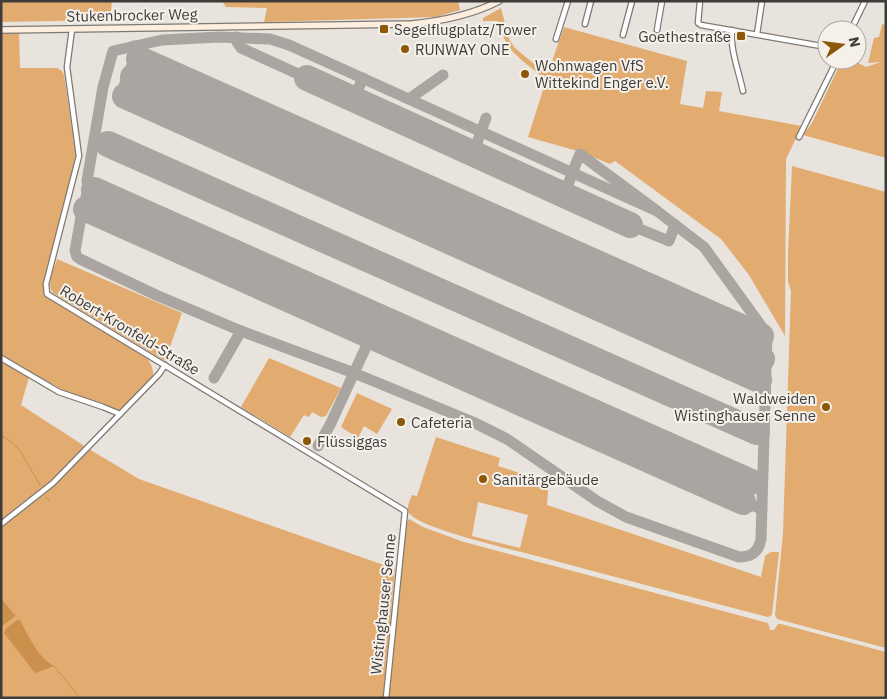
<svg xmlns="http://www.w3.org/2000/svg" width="887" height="699" font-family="'IBM Plex Sans',sans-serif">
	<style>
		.green { fill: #e2ab6f; fill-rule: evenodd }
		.water { fill: #cb904b }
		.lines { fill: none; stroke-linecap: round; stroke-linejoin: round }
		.stream { stroke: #cb904b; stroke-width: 1 }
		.taxiway { stroke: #aaa5a0; stroke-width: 11 }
		.runway { stroke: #aaa5a0; stroke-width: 26 }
		.street-casing { stroke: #7e7973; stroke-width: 7 }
		.secondary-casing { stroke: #7e7973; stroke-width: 8 }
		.street { stroke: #fff; stroke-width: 4.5 }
		.secondary { stroke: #feeede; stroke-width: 5.5 }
		.poi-dot { fill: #8c5707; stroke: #f6f0ea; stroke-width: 2 }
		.labels { text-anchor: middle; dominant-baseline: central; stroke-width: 4; stroke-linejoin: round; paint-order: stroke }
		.street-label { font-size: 15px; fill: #3e3c3a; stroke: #f6f0ea }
		.poi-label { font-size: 15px; fill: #3e3c3a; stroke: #f6f0ea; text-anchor: start }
	</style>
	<rect width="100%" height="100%" fill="#e9e3dd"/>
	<!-- green -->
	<g class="green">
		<path d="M 1,1 L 112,1 L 110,20 L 1,22 Z"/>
		<path d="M 222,1 L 458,1 L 460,10 L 435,17 L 264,22 L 267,8 L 226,7 Z"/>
		<path d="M 501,8 L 509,39 L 515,48 L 543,71 L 548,73 L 564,27 L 687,61 L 680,104 L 703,108 L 706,91 L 722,92 L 719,111 L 802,126 L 786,159 L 785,336 L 749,275 L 721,239 L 615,161 L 610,164 L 581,152 L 528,137 L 545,84 L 548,83 C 536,69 517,60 507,44 C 503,37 501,28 498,21 L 483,21 L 483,18 Z"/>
		<path d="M 882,24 L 886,25 L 886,158 L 803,135 L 812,123 L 842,60 L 853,60 L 866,67 L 881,62 L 868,63 L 874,38 L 879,37 Z"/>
		<path d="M 1,32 L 19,32 L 20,68 L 57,68 L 62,71 L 64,75 L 76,157 L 43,284 L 48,298 L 145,356 C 151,362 154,370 153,378 L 120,411 L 65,391 L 1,356 Z"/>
		<path d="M 792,166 L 886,192 L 886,648 L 777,619 L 775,615 L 783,533 L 791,291 L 788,282 L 788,253 Z"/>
		<path d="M 57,259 L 182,313 L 165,361 L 53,293 C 46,284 54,269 57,259 Z"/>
		<path d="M 269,358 L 341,388 L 326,416 L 321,417 L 312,412 L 309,417 L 304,415 L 290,437 L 241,407 Z"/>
		<path d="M 2,362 L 29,377 L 21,405 L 86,447 L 53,481 L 1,523 Z"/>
		<path d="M 357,393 L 392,409 L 377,434 L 364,426 L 358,438 L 341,427 Z"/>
		<path d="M 436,437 L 500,458 L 498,466 L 542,480 L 548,491 L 547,505 L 761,577 L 765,556 L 771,552 L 779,552 L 772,615 L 768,617 C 691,597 614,577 537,556 C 515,550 420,529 409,513 C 406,508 410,500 412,495 L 417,496 ZM 478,502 L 528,515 L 520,548 L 472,536 Z"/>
		<path d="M 89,449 L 139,479 L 395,569 L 383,698 L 1,698 L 1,627 L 16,616 L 1,598 L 1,527 L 45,493 Z"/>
		<path d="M 409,519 L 423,527 L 464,542 L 768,623 L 770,630 L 774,630 L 778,624 L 781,624 L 886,652 L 886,698 L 388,698 L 406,523 Z"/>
	</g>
	<!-- water -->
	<g class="water">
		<path d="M 1,598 L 16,616 L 1,627 Z"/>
		<path d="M 17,620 L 20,620 C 28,635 38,658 54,666 L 35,673 L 4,633 L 6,629 Z"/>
	</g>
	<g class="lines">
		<!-- stream -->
		<g class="stream">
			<path d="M 1,435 C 8,439 16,445 21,452 L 40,485"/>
			<path d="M 46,497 L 50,502"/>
			<path d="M 54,666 L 80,698"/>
		</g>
		<!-- taxiway -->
		<g class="taxiway">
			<path d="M 236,37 L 237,42 L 241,48 L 307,78"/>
			<path d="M 121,94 L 135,57 L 134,46"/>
			<path d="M 354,99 L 363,78"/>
			<path d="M 409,99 L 443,75"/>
			<path d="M 473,154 L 486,118"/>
			<path d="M 564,194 C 570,181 574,167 580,154 L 657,211 L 289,45 L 270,39 L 219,37 L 162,40 L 113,51 L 103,87 L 87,181 L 89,187 L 82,211 L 75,251 L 77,257 L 80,259 L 156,295 L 241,331 L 354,373 L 473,422 L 507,439 L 597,501 L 626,517 L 739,557 C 752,557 759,551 761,539 L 767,334 L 704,247 L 657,211"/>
			<path d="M 630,225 L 669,241 L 675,225"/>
			<path d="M 226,271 L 234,252"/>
			<path d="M 647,330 L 661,292"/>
			<path d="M 214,378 L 241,331"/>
			<path d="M 604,440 L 612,420"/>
			<path d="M 318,446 L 330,425 L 371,336"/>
			<path d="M 743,502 L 762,509"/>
		</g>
		<!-- runway -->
		<g class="runway">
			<path d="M 139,59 L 761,336"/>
			<path d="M 133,77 L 762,359"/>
			<path d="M 307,78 L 630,225"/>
			<path d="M 125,96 L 759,380"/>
			<path d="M 108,144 L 757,432"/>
			<path d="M 94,190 L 751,482"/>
			<path d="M 86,209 L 743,502"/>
		</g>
		<defs>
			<g id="street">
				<path d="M 700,1 L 698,23 L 701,25 L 827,47"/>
				<path d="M 585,24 L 591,1"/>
				<path d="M 72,29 L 67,67 L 79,156 L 46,284 L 47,294 L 405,511 L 386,698"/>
				<path d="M 657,30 L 662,1"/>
				<path d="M 732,30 C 730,50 739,72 743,91"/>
				<path d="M 851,30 L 865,1"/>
				<path d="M 757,34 L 762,1"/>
				<path d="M 623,35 L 632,1"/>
				<path d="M 556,39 L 568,1"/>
				<path d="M 799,137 L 837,60"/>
				<path d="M 1,358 L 59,392 L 103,407 L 120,414"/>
				<path d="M 1,524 L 53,483 L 159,374 L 165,365"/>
			</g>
			<path id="secondary" d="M 1,30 L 412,24 C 442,21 472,15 499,1"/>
		</defs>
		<!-- street casing -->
		<use href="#street" class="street-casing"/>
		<!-- secondary casing -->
		<use href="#secondary" class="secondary-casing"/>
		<!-- street -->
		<use href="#street" class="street"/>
		<!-- secondary -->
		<use href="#secondary" class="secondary"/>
	</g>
	<!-- markers -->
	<g class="poi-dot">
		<rect x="379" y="24" width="10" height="10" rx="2.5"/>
		<rect x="736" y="31" width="10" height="10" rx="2.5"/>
		<circle cx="405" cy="49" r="5"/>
		<circle cx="525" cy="74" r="5"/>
		<circle cx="826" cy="407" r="5"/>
		<circle cx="401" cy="422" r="5"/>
		<circle cx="307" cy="441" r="5"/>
		<circle cx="483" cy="479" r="5"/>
	</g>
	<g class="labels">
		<!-- street labels -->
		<g class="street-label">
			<text transform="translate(132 15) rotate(-1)">Stukenbrocker Weg</text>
			<text transform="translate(130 330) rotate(31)">Robert-Kronfeld-Straße</text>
			<text transform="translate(383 604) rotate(-84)">Wistinghauser Senne</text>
		</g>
		<!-- poi labels -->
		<g class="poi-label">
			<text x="394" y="29">Segelflugplatz/Tower</text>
			<text x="731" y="36" text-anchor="end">Goethestraße</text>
			<text x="415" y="49">RUNWAY ONE</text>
			<text x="535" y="65">Wohnwagen VfS<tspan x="535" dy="17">Wittekind Enger e.V.</tspan></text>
			<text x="816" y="398" text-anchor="end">Waldweiden<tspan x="816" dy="17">Wistinghauser Senne</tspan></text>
			<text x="411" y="422">Cafeteria</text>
			<text x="317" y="441">Flüssiggas</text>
			<text x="493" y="479">Sanitärgebäude</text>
		</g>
	</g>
	<!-- border -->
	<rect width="887" height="699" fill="none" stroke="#3e3c3a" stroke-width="5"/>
	<!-- north arrow -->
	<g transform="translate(842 45) rotate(76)"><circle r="24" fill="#f6f0ea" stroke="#aca8a4"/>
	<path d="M0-4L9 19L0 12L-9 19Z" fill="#8c5707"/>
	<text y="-8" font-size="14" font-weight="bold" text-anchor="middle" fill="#3e3c3a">N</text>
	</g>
</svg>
